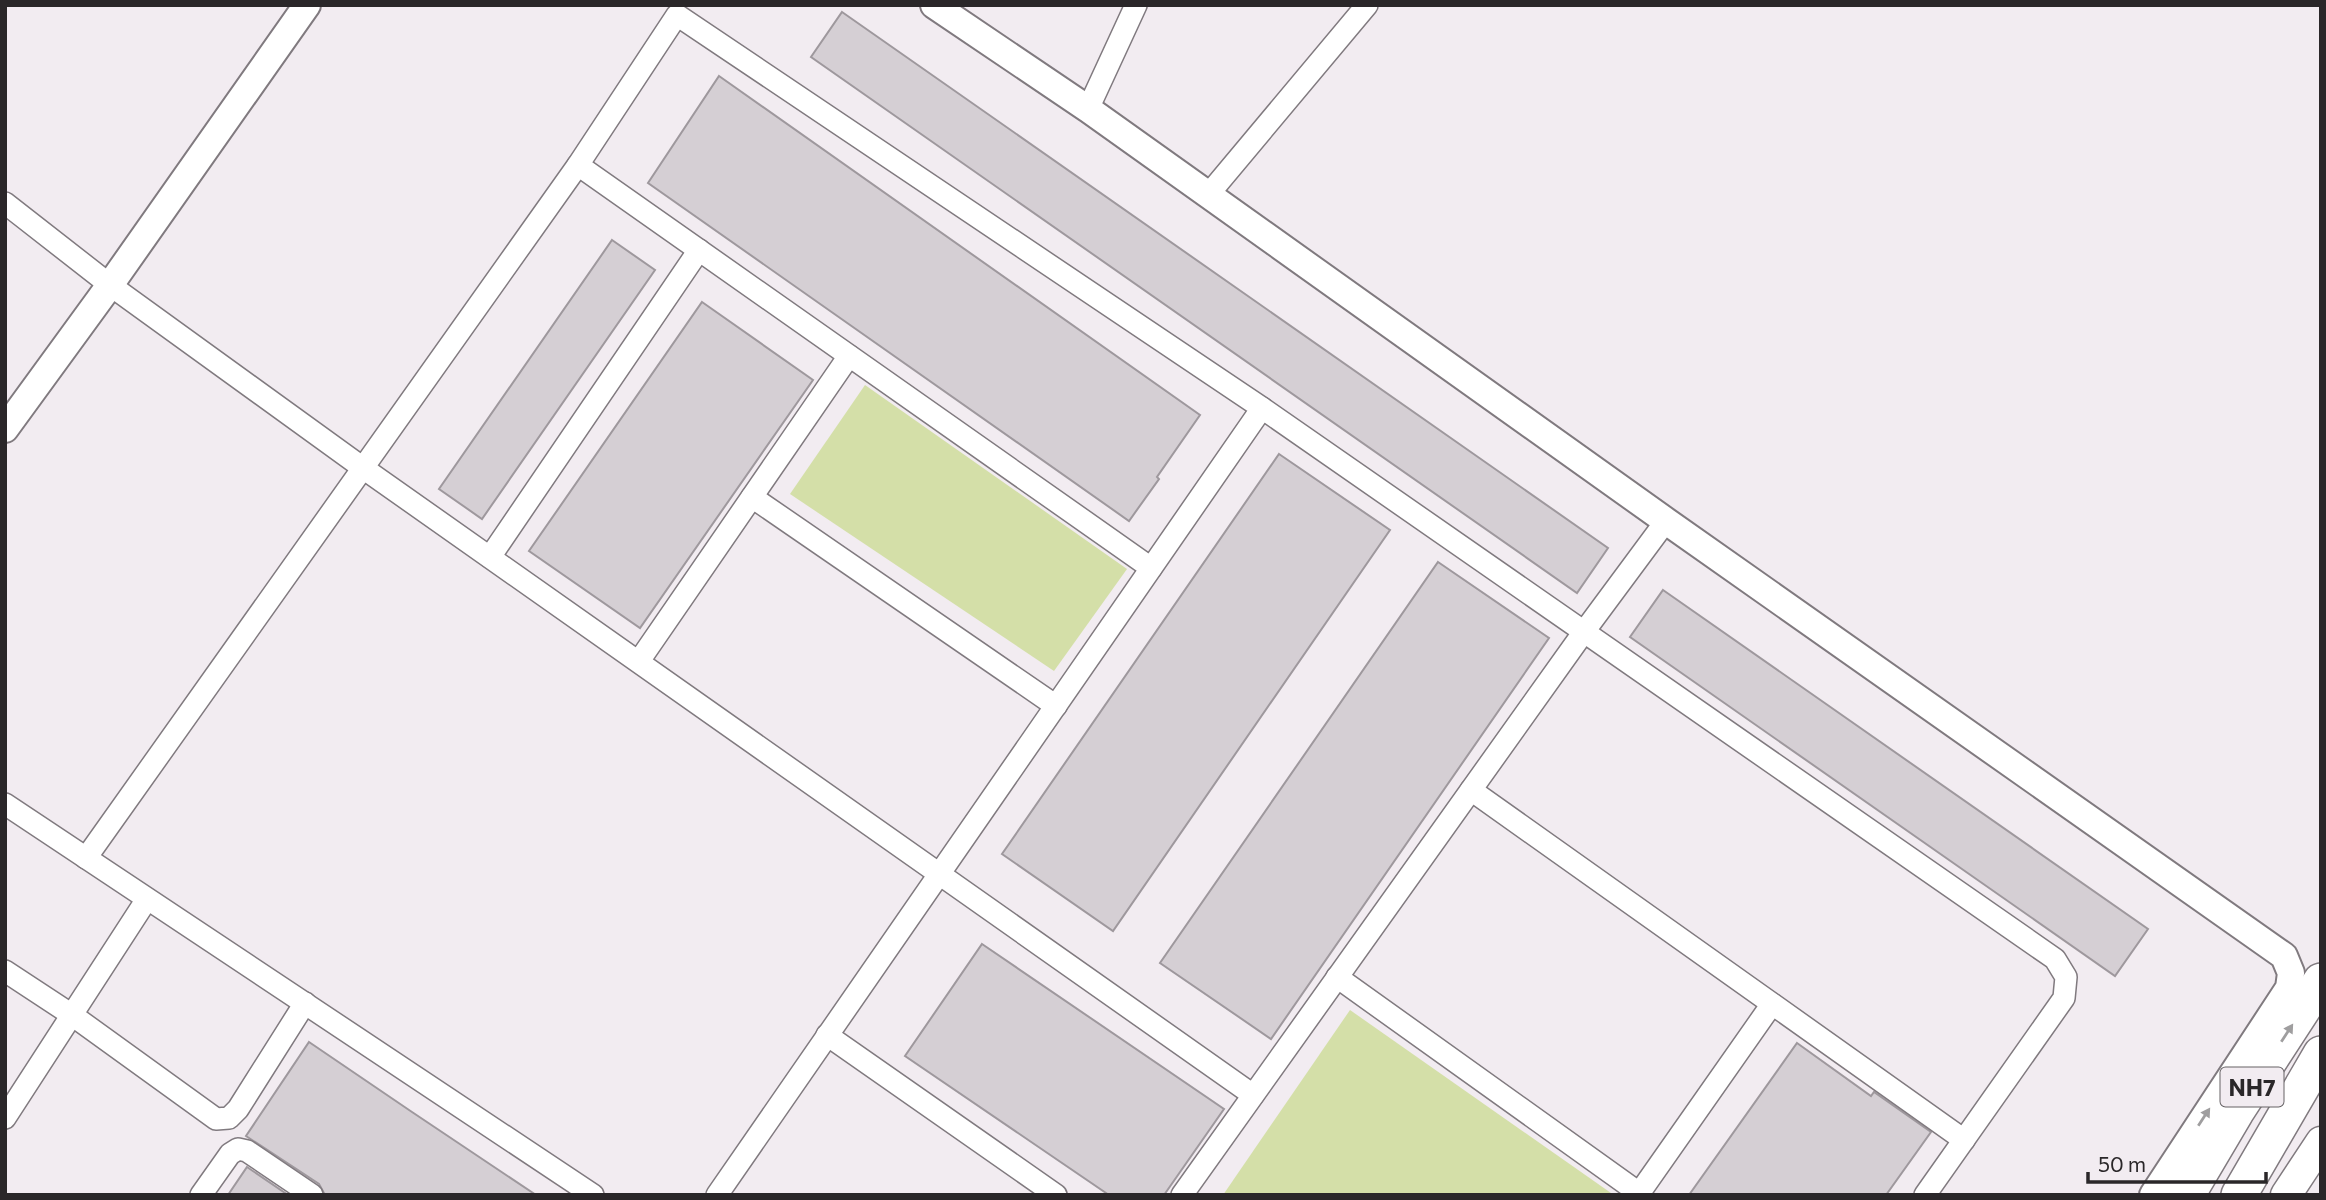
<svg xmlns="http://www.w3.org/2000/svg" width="2326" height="1200" font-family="Commissioner,sans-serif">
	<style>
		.green { fill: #d4dfa8 }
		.building { fill: #d5cfd4; stroke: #9e989d; stroke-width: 2 }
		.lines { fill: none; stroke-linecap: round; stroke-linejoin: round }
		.minor-casing { stroke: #807a7f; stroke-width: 24 }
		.tertiary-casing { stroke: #807a7f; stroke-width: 30 }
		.secondary-casing { stroke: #807a7f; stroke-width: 33 }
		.trunk-casing { stroke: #807a7f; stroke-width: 38 }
		.minor { stroke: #fff; stroke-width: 21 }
		.tertiary { stroke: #fff; stroke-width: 26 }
		.secondary { stroke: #fff; stroke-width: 30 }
		.trunk { stroke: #fff; stroke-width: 35 }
		.oneway { fill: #9f9e9f }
		.labels { text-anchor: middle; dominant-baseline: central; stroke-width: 6; stroke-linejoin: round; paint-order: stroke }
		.shield { fill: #f2ecf1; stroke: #666265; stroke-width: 2 }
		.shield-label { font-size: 23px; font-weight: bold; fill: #2a2729 }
	</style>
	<rect width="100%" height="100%" fill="#f2ecf1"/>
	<!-- green -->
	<g class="green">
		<path d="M 865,385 L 1127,569 L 1054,671 L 790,494 Z"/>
		<path d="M 1350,1010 L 1611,1193 L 1610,1195 L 1223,1195 Z"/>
	</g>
	<!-- building -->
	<g class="building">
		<path d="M 842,12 L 1608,548 L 1577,593 L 811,57 Z"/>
		<path d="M 719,76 L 1200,415 L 1157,477 L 1159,479 L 1129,521 L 648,183 Z"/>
		<path d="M 612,240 L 655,270 L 482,519 L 439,489 Z"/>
		<path d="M 702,302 L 813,380 L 640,628 L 529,551 Z"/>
		<path d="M 1279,454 L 1390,530 L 1113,931 L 1002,854 Z"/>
		<path d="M 1438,562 L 1549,638 L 1271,1039 L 1160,963 Z"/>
		<path d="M 1663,590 L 2148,929 L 2115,976 L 1630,637 Z"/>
		<path d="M 982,944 L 1224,1109 L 1164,1195 L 1109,1195 L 905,1056 Z"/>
		<path d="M 309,1042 L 412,1112 L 536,1195 L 325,1195 L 319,1184 L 246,1136 Z"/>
		<path d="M 1797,1043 L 1871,1096 L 1874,1092 L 1931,1132 L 1886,1195 L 1689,1195 Z"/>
		<path d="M 247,1167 L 288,1195 L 228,1195 Z"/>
	</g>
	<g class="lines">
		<defs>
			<g id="minor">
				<path d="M 1088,109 L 1136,5"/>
				<path d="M 578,165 L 1151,568"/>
				<path d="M 1208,195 L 1367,5"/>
				<path d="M 5,203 L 110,285 L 363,468 L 1253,1095"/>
				<path d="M 1262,408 L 2055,959 L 2066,977 L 2064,998 L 1925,1195"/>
				<path d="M 752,497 L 1056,706"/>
				<path d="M 490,557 L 699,250"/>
				<path d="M 639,661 L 849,356"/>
				<path d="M 1471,790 L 1964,1140"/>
				<path d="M 5,804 L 593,1195"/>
				<path d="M 86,858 L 578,165 L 677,15 L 1262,408 L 717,1195"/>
				<path d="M 5,971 L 72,1015 L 216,1119 L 229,1118 L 238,1109 L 305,1003"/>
				<path d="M 1337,977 L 1639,1193"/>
				<path d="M 827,1035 L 1056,1195"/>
				<path d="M 5,1118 L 147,899"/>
				<path d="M 201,1195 L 230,1154 L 238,1149 L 247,1151 L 312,1195"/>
				<path d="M 1182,1195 L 1583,633 L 1666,521"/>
				<path d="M 1638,1195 L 1772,1004"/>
			</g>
			<g id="tertiary">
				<path d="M 934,5 L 1088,109 L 1666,521 L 2284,956 L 2291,973 L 2289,988 L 2153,1195"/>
				<path d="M 5,429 L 110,285 L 307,5"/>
			</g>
			<path id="secondary" d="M 2286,1195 L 2321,1142"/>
			<g id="trunk">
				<path d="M 2187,1195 L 2236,1112 L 2321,981"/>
				<path d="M 2239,1195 L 2321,1054"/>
			</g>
		</defs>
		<!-- minor casing -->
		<use href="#minor" class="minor-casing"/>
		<!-- tertiary casing -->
		<use href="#tertiary" class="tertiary-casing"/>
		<!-- secondary casing -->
		<use href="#secondary" class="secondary-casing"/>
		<!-- trunk casing -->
		<use href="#trunk" class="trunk-casing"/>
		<!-- minor -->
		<use href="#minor" class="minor"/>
		<!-- tertiary -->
		<use href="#tertiary" class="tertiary"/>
		<!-- secondary -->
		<use href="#secondary" class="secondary"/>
		<!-- trunk -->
		<use href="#trunk" class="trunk"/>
	</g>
	<!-- one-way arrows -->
	<defs><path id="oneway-solid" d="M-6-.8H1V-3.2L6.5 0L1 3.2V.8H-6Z" transform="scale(1.75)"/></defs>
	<g class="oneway">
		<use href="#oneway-solid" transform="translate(2287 1033) rotate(-57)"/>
		<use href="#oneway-solid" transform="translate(2204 1117) rotate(-57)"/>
	</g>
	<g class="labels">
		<!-- shield labels -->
		<rect class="shield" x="2220.5" y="1067.5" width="63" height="39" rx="5"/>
		<g class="shield-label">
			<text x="2252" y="1087">NH7</text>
		</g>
	</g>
	<!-- border -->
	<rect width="2326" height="1200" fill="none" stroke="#2a2729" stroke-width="14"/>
	<!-- scale -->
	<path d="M2088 1172v10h178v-10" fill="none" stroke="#2a2729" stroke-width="3.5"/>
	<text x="2098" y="1172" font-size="21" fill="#2a2729" stroke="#f2ecf1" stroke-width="5" paint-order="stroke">50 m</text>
</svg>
